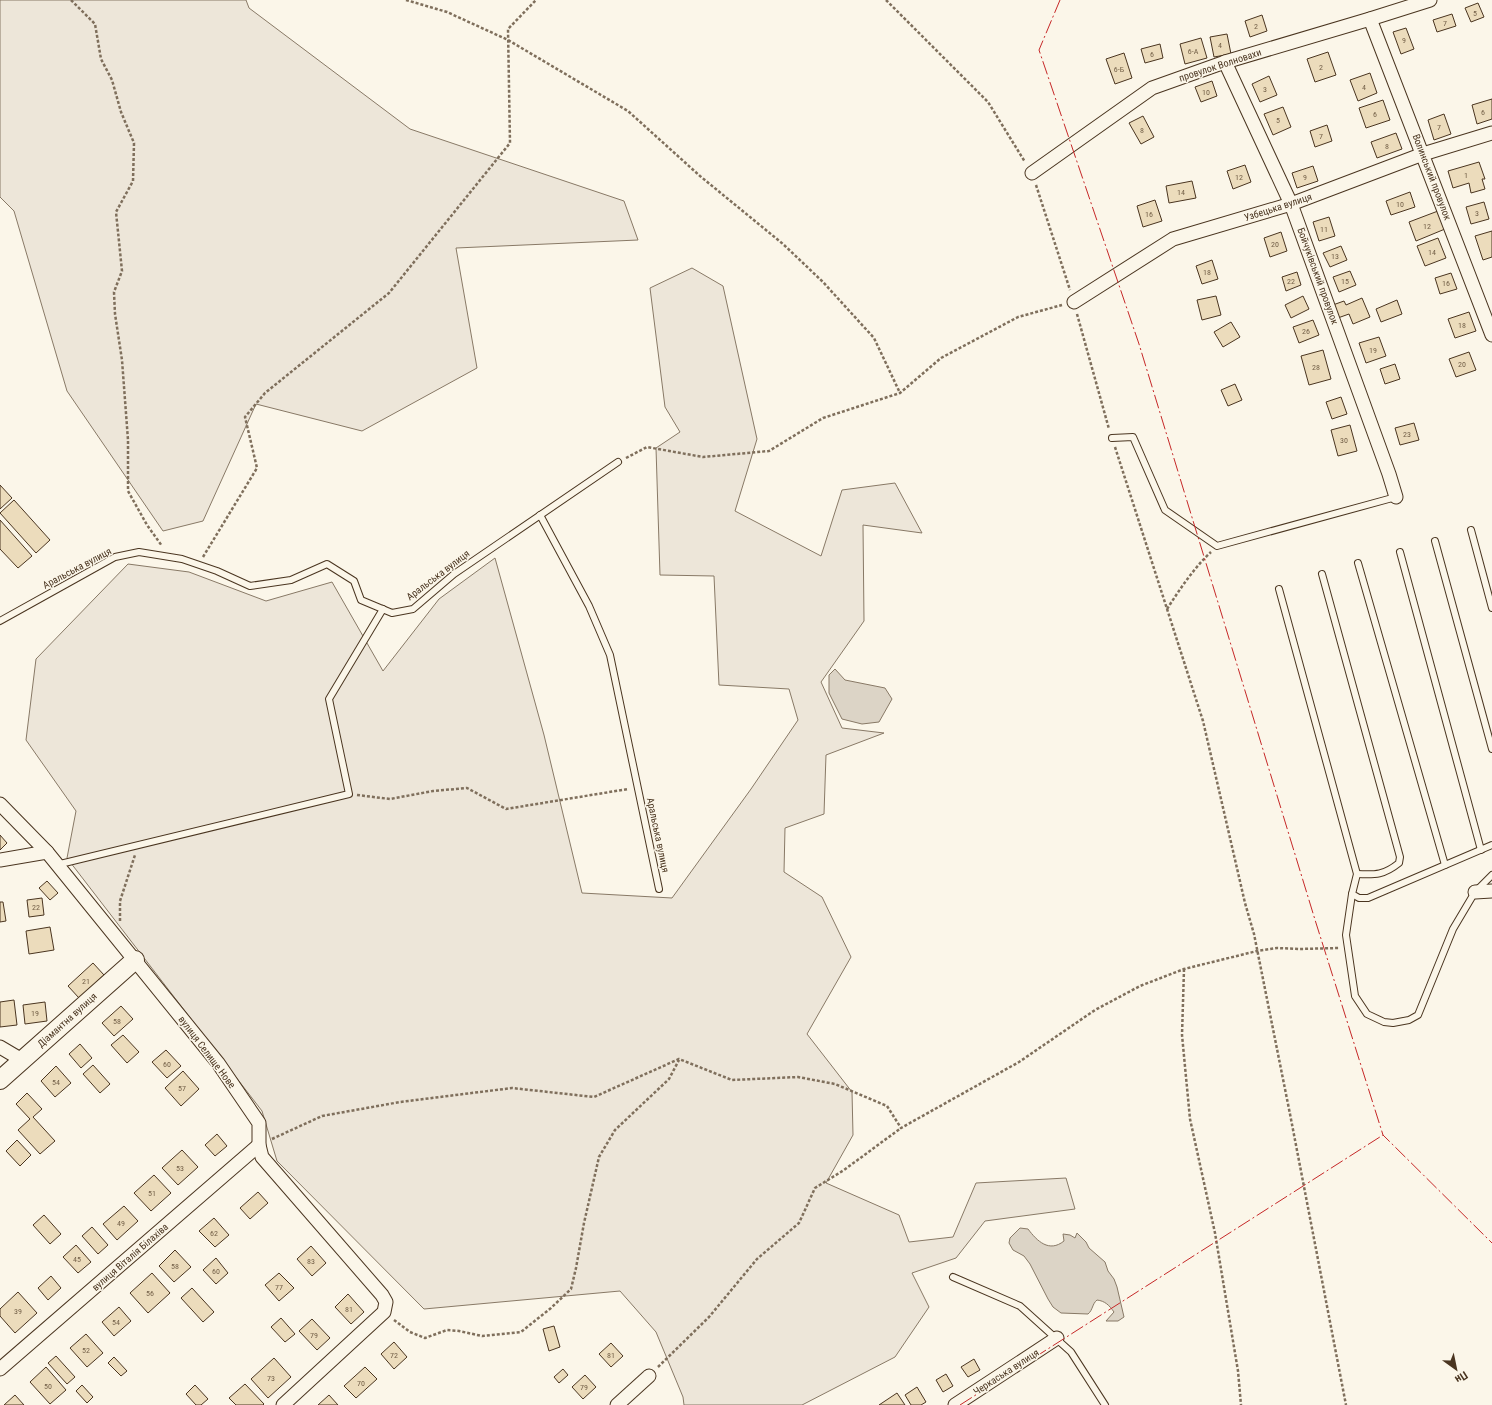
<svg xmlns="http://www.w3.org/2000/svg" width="1492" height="1405" font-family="'Roboto Condensed',sans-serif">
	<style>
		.green { fill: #ede6d9; stroke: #887966 }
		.water { fill: #dcd4c6; stroke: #887966 }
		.building { fill: #ecdcbc; stroke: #4a3520 }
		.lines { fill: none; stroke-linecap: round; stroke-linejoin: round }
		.lane-casing { stroke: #4a3520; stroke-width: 8 }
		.street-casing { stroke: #4a3520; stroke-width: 15 }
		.secondary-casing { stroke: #4a3520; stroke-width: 20 }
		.path { stroke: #7f6f5c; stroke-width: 2.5; stroke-dasharray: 3 2; stroke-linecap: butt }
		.lane { stroke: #fbf6e9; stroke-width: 6 }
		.street { stroke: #fbf6e9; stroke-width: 13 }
		.secondary { stroke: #fbf6e9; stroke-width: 18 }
		.power { stroke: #c62828; stroke-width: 1; stroke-dasharray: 14 3 2 3; stroke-linecap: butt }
		.labels { text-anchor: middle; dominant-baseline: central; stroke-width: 3; stroke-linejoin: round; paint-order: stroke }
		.number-label { font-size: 8px; fill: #725f47 }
		.street-label { font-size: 10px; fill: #4a3520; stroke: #fbf6e9 }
	</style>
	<rect width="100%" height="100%" fill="#fbf6e9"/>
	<!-- green -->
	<g class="green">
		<path d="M 0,0 L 246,0 L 249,8 L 410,129 L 624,201 L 638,240 L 456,248 L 477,368 L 362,431 L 256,404 L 203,521 L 163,531 L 67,391 L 14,211 L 0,197 Z"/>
		<path d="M 692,268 L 723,286 L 757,439 L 735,511 L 821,556 L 842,490 L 895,483 L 922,533 L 863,525 L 864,621 L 821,682 L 842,728 L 884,733 L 826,755 L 824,814 L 785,828 L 784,872 L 822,897 L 851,957 L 807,1034 L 852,1092 L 853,1135 L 826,1183 L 899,1215 L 909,1242 L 953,1237 L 976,1183 L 1066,1178 L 1075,1209 L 985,1221 L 956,1258 L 912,1273 L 929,1307 L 895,1357 L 802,1405 L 684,1405 L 683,1397 L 656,1332 L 620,1291 L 424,1309 L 277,1161 L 262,1111 L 67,858 L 76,811 L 26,740 L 36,659 L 128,564 L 189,572 L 266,601 L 332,582 L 383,671 L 439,599 L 495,558 L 544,735 L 582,893 L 672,898 L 751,789 L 798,720 L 789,689 L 719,685 L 714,576 L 660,575 L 656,448 L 680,432 L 665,407 L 650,288 Z"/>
	</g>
	<!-- water -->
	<g class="water">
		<path d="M 835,669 L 845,680 L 885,688 L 892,699 L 879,722 L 862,724 L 842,719 L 829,693 L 829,675 Z"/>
		<path d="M 1020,1228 L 1028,1229 C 1037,1241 1049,1253 1064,1241 L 1063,1234 L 1070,1235 L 1075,1238 L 1077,1233 L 1086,1242 L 1089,1248 L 1105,1262 L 1108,1271 L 1114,1279 L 1117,1287 L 1124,1317 L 1118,1321 L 1106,1321 L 1114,1312 C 1109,1305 1105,1301 1097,1300 C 1092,1304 1093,1310 1088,1314 L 1061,1313 L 1053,1307 L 1048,1299 L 1030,1264 L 1024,1256 L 1013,1250 L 1009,1243 L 1010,1238 Z"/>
	</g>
	<!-- building -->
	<g class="building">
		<path d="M 1478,3 L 1484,17 L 1471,22 L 1465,8 Z"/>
		<path d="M 1452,14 L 1456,26 L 1437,32 L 1433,20 Z"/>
		<path d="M 1262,15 L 1267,31 L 1250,37 L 1245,21 Z"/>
		<path d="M 1406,28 L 1414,49 L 1401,54 L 1393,32 Z"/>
		<path d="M 1227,34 L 1231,54 L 1214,57 L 1210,37 Z"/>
		<path d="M 1201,38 L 1207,58 L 1185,64 L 1180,44 Z"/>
		<path d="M 1160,44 L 1163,58 L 1145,63 L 1141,49 Z"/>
		<path d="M 1328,52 L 1336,75 L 1315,82 L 1307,59 Z"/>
		<path d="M 1124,53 L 1132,78 L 1115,84 L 1106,59 Z"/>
		<path d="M 1370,73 L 1377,93 L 1358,101 L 1350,80 Z"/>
		<path d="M 1269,76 L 1277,95 L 1260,102 L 1252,84 Z"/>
		<path d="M 1212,81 L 1217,96 L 1201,102 L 1195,87 Z"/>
		<path d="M 1492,99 L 1492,119 L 1477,124 L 1472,105 Z"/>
		<path d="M 1383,100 L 1390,120 L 1366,128 L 1359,108 Z"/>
		<path d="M 1283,107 L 1291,127 L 1273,135 L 1264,114 Z"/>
		<path d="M 1444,114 L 1451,134 L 1434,140 L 1428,120 Z"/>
		<path d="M 1143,116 L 1154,137 L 1141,144 L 1129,123 Z"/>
		<path d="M 1327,125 L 1332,141 L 1315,147 L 1310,131 Z"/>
		<path d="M 1396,133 L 1402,149 L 1377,158 L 1371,142 Z"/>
		<path d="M 1479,162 L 1485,179 L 1482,179 L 1485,189 L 1471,193 L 1469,183 L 1453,188 L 1448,171 Z"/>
		<path d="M 1245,165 L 1251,182 L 1233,189 L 1227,171 Z"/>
		<path d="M 1313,166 L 1318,181 L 1297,188 L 1292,173 Z"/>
		<path d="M 1192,181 L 1196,198 L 1169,203 L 1166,186 Z"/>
		<path d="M 1410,192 L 1415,207 L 1391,215 L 1386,201 Z"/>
		<path d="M 1155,200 L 1162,221 L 1143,227 L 1137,206 Z"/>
		<path d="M 1484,202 L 1489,219 L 1471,224 L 1466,207 Z"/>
		<path d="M 1438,211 L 1445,229 L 1416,241 L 1409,222 Z"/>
		<path d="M 1329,217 L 1335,236 L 1319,241 L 1313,222 Z"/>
		<path d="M 1492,231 L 1492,257 L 1483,260 L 1475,236 Z"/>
		<path d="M 1281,232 L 1287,251 L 1270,257 L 1264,238 Z"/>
		<path d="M 1438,238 L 1446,258 L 1425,266 L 1417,246 Z"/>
		<path d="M 1341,246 L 1347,260 L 1330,267 L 1323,253 Z"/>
		<path d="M 1212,260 L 1218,279 L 1202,284 L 1196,266 Z"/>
		<path d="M 1350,271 L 1356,285 L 1339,292 L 1333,277 Z"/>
		<path d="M 1297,272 L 1301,285 L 1286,291 L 1282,277 Z"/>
		<path d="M 1451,273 L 1457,289 L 1440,294 L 1435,278 Z"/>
		<path d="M 1216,296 L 1221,315 L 1202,320 L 1197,300 Z"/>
		<path d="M 1303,296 L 1309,309 L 1291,318 L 1285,305 Z"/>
		<path d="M 1362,298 L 1370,317 L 1353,324 L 1349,314 L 1335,319 L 1330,306 L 1344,301 L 1346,305 Z"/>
		<path d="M 1397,300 L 1402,314 L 1381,322 L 1376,309 Z"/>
		<path d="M 1469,312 L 1476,331 L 1455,338 L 1448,319 Z"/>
		<path d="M 1313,320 L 1319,335 L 1299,343 L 1293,327 Z"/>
		<path d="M 1231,322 L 1240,337 L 1223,347 L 1214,332 Z"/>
		<path d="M 1379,337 L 1386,356 L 1366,363 L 1359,343 Z"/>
		<path d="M 1323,350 L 1331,379 L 1309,385 L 1301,356 Z"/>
		<path d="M 1469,352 L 1476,370 L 1456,377 L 1449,359 Z"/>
		<path d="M 1395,364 L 1400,379 L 1385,384 L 1380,369 Z"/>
		<path d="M 1235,384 L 1242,400 L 1228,406 L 1221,390 Z"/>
		<path d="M 1341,397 L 1347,414 L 1332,419 L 1326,402 Z"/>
		<path d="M 1414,423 L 1419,440 L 1400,445 L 1395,428 Z"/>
		<path d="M 1350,425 L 1357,451 L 1338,456 L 1331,430 Z"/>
		<path d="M 0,485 L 12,498 L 0,509 Z"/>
		<path d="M 14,500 L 50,540 L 36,553 L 0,513 Z"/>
		<path d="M 0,520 L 32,556 L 18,568 L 0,549 Z"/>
		<path d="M 0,835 L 7,843 L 0,850 Z"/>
		<path d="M 47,881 L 58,893 L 50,900 L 39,888 Z"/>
		<path d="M 42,898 L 44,915 L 29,917 L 27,900 Z"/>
		<path d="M 0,902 L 3,902 L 6,921 L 0,922 Z"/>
		<path d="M 50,927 L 54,950 L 29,954 L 26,931 Z"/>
		<path d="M 93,963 L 104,975 L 79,998 L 68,986 Z"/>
		<path d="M 14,1000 L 17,1025 L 0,1027 L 0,1002 Z"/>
		<path d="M 45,1002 L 47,1021 L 25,1024 L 23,1005 Z"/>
		<path d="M 121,1006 L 133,1019 L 114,1036 L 102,1023 Z"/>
		<path d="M 123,1035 L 139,1052 L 127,1063 L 111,1045 Z"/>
		<path d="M 80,1044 L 92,1058 L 81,1068 L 69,1054 Z"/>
		<path d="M 166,1050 L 181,1066 L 167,1078 L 152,1062 Z"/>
		<path d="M 93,1065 L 110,1084 L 100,1093 L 83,1074 Z"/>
		<path d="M 56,1066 L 71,1083 L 55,1097 L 41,1081 Z"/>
		<path d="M 183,1071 L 199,1089 L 181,1106 L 165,1088 Z"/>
		<path d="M 27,1093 L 42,1109 L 33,1117 L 55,1141 L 40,1154 L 18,1130 L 30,1119 L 16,1104 Z"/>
		<path d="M 217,1134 L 227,1146 L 215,1156 L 205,1145 Z"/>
		<path d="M 17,1140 L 31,1155 L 20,1166 L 6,1151 Z"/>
		<path d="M 182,1150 L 198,1167 L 178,1185 L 162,1168 Z"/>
		<path d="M 154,1175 L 171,1193 L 151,1211 L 134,1193 Z"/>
		<path d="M 258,1192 L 268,1203 L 250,1219 L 240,1208 Z"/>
		<path d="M 124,1206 L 138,1221 L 117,1240 L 103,1224 Z"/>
		<path d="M 44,1215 L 61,1234 L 50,1244 L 33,1225 Z"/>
		<path d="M 214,1218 L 229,1235 L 215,1247 L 199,1231 Z"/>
		<path d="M 92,1227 L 108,1245 L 98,1254 L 82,1236 Z"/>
		<path d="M 76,1245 L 91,1262 L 78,1273 L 63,1257 Z"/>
		<path d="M 311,1246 L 326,1263 L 312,1276 L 297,1259 Z"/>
		<path d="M 175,1250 L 191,1267 L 174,1282 L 159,1266 Z"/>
		<path d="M 216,1258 L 228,1273 L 216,1284 L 203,1270 Z"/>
		<path d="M 152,1273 L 170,1293 L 148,1313 L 130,1293 Z"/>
		<path d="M 279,1273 L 294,1288 L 279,1301 L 265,1285 Z"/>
		<path d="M 51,1276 L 61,1288 L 48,1300 L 38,1288 Z"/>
		<path d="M 192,1288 L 214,1312 L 203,1322 L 181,1298 Z"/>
		<path d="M 18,1292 L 37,1313 L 15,1333 L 0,1316 L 0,1309 Z"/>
		<path d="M 348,1294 L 364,1312 L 351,1324 L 335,1307 Z"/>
		<path d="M 119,1307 L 131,1321 L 114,1336 L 102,1322 Z"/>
		<path d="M 281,1318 L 295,1334 L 285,1342 L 271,1327 Z"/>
		<path d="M 312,1319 L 330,1338 L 317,1350 L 299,1331 Z"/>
		<path d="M 554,1326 L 560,1347 L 549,1351 L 543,1329 Z"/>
		<path d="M 86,1334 L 103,1353 L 87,1367 L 70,1348 Z"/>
		<path d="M 394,1342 L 407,1357 L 394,1369 L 381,1354 Z"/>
		<path d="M 611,1343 L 623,1356 L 611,1367 L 599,1354 Z"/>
		<path d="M 56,1356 L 75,1377 L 67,1384 L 48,1363 Z"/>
		<path d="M 114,1357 L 127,1371 L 121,1376 L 108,1363 Z"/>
		<path d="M 274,1358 L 291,1377 L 268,1398 L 251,1379 Z"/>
		<path d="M 974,1359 L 980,1370 L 968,1377 L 961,1367 Z"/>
		<path d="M 46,1367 L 66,1390 L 50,1404 L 30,1382 Z"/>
		<path d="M 365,1367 L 377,1379 L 356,1398 L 344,1386 Z"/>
		<path d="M 563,1369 L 568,1375 L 559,1383 L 554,1377 Z"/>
		<path d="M 946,1374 L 953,1386 L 943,1392 L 936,1380 Z"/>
		<path d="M 585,1375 L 596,1387 L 583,1399 L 572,1387 Z"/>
		<path d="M 245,1384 L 264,1404 L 263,1405 L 236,1405 L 229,1398 Z"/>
		<path d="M 82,1385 L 93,1397 L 87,1403 L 76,1391 Z"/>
		<path d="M 195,1385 L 208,1399 L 201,1405 L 196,1405 L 186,1394 Z"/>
		<path d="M 917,1387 L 926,1402 L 921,1405 L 911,1405 L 905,1395 Z"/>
		<path d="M 897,1393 L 905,1405 L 879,1405 Z"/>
		<path d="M 15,1395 L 24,1405 L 4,1405 Z"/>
		<path d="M 329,1395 L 338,1405 L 318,1405 Z"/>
	</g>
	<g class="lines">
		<defs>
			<g id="lane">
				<path d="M 1112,438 L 1133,437 L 1165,510 L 1217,546 L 1396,497"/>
				<path d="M 540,515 L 589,606 L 610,655 L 659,889"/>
				<path d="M 1471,530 L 1492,608"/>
				<path d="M 1435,541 L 1492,749"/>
				<path d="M 1400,552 L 1481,850"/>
				<path d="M 1358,563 L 1445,865"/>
				<path d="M 1322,574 L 1400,857 L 1399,863 C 1384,875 1376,875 1357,874"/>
				<path d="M 1279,589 L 1357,874 L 1352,894 L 1359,898 L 1368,898 L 1492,845"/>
				<path d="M 0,621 L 115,557 L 139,552 L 182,559 L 217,571 L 250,586 L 291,580 L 327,564 L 354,581 L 361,600 L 392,613 L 413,609 L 454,574 L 618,462"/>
				<path d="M 56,865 L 349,794 L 329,699 L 383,609"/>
				<path d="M 1352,894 L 1346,935 L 1355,996 L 1367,1014 L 1384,1022 L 1393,1023 L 1409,1020 L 1418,1015 L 1453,929 L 1475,892 L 1492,875"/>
				<path d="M 953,1277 L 1020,1306 L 1071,1352 L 1105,1405"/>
			</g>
			<g id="street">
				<path d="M 1370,19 L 1492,335"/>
				<path d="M 1225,62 L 1291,204 L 1389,474 L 1396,497"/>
				<path d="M 1032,173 L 1152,88 L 1225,62 L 1370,19 L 1430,0"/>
				<path d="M 1074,302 L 1173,239 L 1291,204 L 1423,154 L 1492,133"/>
				<path d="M 0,804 L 47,852 L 218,1063 L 259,1123 L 259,1145 L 262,1157 L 382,1295 L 386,1302 L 384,1312 L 283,1405"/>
				<path d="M 0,860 L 47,852"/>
				<path d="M 1475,892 L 1492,891"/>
				<path d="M 0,1047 L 22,1060"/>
				<path d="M 0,1369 L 259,1145"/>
				<path d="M 617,1405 L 649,1376"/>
				<path d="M 955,1405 L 1057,1338"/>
			</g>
			<path id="secondary" d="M 0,1080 L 135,960"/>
		</defs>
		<!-- lane casing -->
		<use href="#lane" class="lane-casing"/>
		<!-- street casing -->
		<use href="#street" class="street-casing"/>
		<!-- secondary casing -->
		<use href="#secondary" class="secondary-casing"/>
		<!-- path -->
		<g class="path">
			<path d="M 71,0 L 95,24 L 101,59 L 112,80 L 121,112 L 134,143 L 133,181 L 116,212 L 122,271 L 114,292 L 115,314 L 122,360 L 128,440 L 128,491 L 147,525 L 162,546"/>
			<path d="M 406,0 L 447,12 L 508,40 L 628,111 L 700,176 L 783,244 L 823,282 L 874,338 L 900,393"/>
			<path d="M 886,0 L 988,102 L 1025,162"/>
			<path d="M 1036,185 L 1070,290"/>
			<path d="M 1077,314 L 1109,429"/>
			<path d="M 1115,447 L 1203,721 L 1245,903 L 1254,934 L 1290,1114 L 1346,1405"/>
			<path d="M 626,458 L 647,447 L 703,457 L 769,451 L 823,418 L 900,393 L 941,358 L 1018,317 L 1062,305"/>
			<path d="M 203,557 L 257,468 L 245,417 L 265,393 L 389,293 L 510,143 L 508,29 L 536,0"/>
			<path d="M 1167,609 C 1180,589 1193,569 1211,552"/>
			<path d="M 357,795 L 390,799 L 433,791 L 467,788 L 506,809 L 628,789"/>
			<path d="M 120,921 L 120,901 L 135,855"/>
			<path d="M 1184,969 L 1182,1035 L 1190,1119 L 1215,1233 L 1238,1371 L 1241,1405"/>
			<path d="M 272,1139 L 322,1116 L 400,1102 L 512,1088 L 594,1097 L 679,1059 L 732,1080 L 798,1077 L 835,1084 L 887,1106 L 901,1128 L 1019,1062 L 1095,1010 L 1140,986 L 1184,969 L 1257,951 L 1277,948 L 1300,949 L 1339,948"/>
			<path d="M 394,1320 L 410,1332 L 425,1338 L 447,1330 L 459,1331 L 482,1336 L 521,1332 L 551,1308 L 571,1289 L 576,1268 L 584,1223 L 599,1157 L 615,1130 L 669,1079 L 679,1060"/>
			<path d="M 658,1367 L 709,1317 L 757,1259 L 799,1223 L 815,1188 L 844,1170 L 901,1128"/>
		</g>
		<!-- lane -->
		<use href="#lane" class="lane"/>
		<!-- street -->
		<use href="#street" class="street"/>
		<!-- secondary -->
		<use href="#secondary" class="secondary"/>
		<!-- power -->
		<g class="power">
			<path d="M 1060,0 L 1039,50 L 1139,344 L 1316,923 L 1383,1135 L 1492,1243"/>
			<path d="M 960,1405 L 1383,1135"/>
		</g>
	</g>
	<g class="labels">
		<!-- number labels -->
		<g class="number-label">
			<text x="1475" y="13">5</text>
			<text x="1445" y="23">7</text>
			<text x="1256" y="26">2</text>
			<text x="1404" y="40">9</text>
			<text x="1220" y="45">4</text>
			<text x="1193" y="51">6-А</text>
			<text x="1152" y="54">6</text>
			<text x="1321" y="67">2</text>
			<text x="1119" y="69">6-Б</text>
			<text x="1364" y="87">4</text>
			<text x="1265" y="89">3</text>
			<text x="1206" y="92">10</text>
			<text x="1483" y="112">6</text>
			<text x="1375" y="114">6</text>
			<text x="1278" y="120">5</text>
			<text x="1439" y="127">7</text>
			<text x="1142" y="130">8</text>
			<text x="1321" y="136">7</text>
			<text x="1387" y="146">8</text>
			<text x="1466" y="175">1</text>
			<text x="1239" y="177">12</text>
			<text x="1305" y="177">9</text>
			<text x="1181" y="192">14</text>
			<text x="1400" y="204">10</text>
			<text x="1477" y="213">3</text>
			<text x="1149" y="214">16</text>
			<text x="1427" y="226">12</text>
			<text x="1324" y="229">11</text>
			<text x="1275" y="244">20</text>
			<text x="1432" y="252">14</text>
			<text x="1335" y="256">13</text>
			<text x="1207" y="272">18</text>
			<text x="1291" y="281">22</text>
			<text x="1345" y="281">15</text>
			<text x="1446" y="283">16</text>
			<text x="1462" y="325">18</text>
			<text x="1306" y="331">26</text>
			<text x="1373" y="350">19</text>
			<text x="1462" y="364">20</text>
			<text x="1316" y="367">28</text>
			<text x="1407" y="434">23</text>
			<text x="1344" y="440">30</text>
			<text x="36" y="907">22</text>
			<text x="86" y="981">21</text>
			<text x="35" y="1013">19</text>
			<text x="117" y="1021">58</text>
			<text x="167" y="1064">60</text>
			<text x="56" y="1082">54</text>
			<text x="182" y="1088">57</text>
			<text x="180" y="1168">53</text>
			<text x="152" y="1193">51</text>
			<text x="121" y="1223">49</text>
			<text x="214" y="1233">62</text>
			<text x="77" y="1259">45</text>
			<text x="311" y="1261">83</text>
			<text x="175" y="1266">58</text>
			<text x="216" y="1271">60</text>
			<text x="279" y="1287">77</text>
			<text x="150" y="1293">56</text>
			<text x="349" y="1309">81</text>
			<text x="18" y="1311">39</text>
			<text x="116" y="1322">54</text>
			<text x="314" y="1335">79</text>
			<text x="86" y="1350">52</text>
			<text x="394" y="1355">72</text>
			<text x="611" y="1355">81</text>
			<text x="271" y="1378">73</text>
			<text x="361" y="1383">70</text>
			<text x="48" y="1386">50</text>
			<text x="584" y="1387">79</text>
		</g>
		<!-- street labels -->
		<g class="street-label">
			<text transform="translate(1220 65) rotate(-18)">провулок Волновахи</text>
			<text transform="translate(1432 177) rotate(69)">Волинський провулок</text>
			<text transform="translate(1278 207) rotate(-18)">Узбецька вулиця</text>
			<text transform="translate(1318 276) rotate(70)">Бойчуківський провулок</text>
			<text transform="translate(77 568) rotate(-28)">Аральська вулиця</text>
			<text transform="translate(438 575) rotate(-37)">Аральська вулиця</text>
			<text transform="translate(658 835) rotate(78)">Аральська вулиця</text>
			<text transform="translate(67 1020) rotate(-42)">Діамантна вулиця</text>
			<text transform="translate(207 1052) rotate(53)">вулиця Селище Нове</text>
			<text transform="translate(130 1257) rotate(-41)">вулиця Віталія Білахіва</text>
			<text transform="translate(1006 1372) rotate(-33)">Черкаська вулиця</text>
		</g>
	</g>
	<!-- north arrow -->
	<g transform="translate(1456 1369) rotate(147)" stroke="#fbf6e9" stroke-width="3" paint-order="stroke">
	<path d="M0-3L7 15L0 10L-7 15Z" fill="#4a3520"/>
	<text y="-6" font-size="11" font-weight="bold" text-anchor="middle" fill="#4a3520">Пн</text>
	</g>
</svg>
